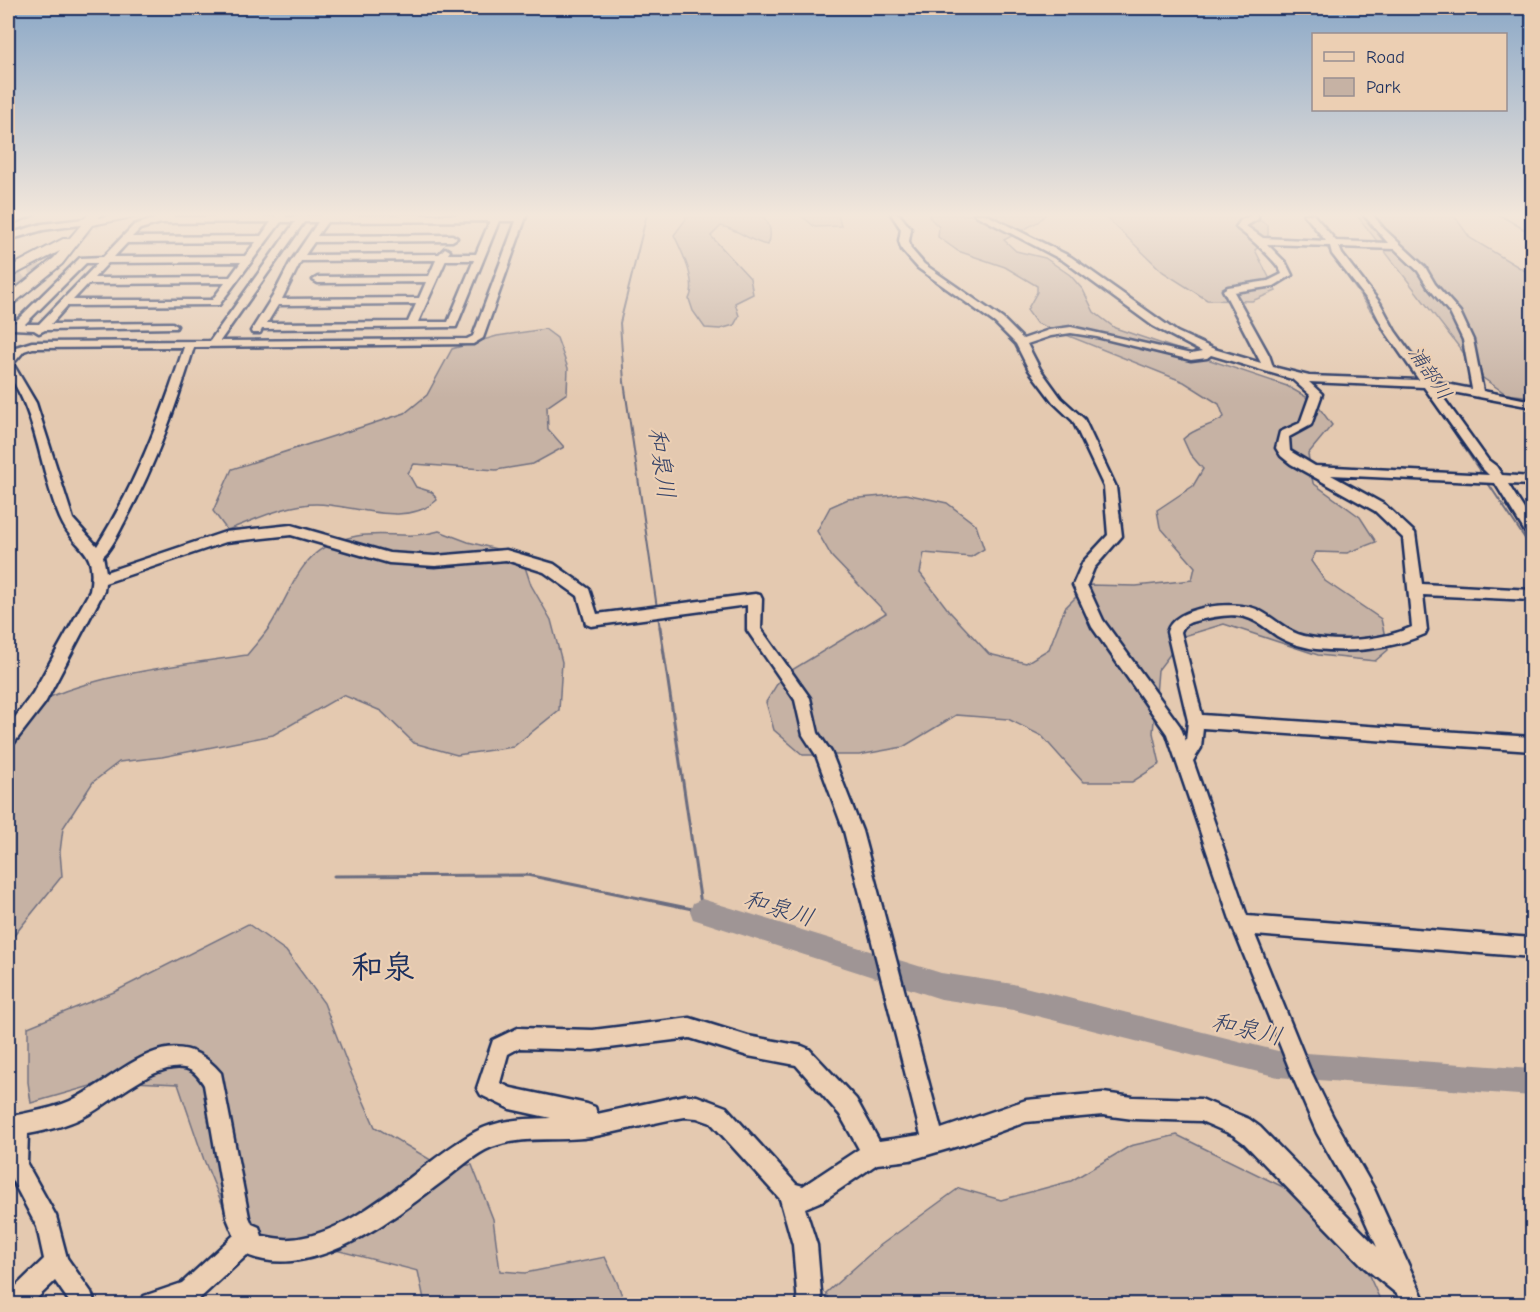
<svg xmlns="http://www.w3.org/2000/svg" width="1540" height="1312" font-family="'Comic Neue','Klee One',sans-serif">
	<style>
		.green { fill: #c6b2a4; stroke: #707081; stroke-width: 1.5 }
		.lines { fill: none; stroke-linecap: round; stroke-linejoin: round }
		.stream-far1 { stroke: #6a6c7f; stroke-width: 2 }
		.stream { stroke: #6a6c7f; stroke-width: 3 }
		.river { fill: #9f9595; fill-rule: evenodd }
		.major-tunnel { stroke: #bcaaa0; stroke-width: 13; stroke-dasharray: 13 7; stroke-linecap: butt }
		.minor-casing { stroke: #1b2f5e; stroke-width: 5 }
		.major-casing { stroke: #1b2f5e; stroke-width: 4 }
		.minor { fill: #eccfb3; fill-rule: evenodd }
		.major { fill: #eccfb3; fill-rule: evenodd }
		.labels { text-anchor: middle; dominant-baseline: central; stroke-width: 4.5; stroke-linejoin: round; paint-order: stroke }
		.far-water-label { font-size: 20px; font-style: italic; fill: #354369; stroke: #eccfb3 }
		.water-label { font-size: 24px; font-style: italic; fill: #354369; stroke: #eccfb3 }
		.near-quarter-label { font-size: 32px; font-weight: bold; fill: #1b2f5e; stroke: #eccfb3 }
	</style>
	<rect width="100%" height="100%" fill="#e4c9b0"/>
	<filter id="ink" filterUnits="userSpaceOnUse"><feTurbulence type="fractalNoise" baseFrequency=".0167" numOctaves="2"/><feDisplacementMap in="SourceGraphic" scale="12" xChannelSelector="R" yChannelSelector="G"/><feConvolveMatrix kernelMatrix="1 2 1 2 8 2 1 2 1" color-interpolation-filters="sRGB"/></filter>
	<g filter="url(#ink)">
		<!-- green -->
		<g class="green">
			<path d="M 685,214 L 761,214 C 770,223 773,233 768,245 C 751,243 739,229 721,226 L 711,236 L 750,278 L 753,294 L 735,303 L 739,316 L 734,325 L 720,329 L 705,328 L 693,311 L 689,299 C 698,283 681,250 674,235 L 686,219 Z"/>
			<path d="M 799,214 L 838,214 L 841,226 L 815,227 Z"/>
			<path d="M 929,214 L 1046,214 L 1038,222 L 1004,240 L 1016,251 L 1045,258 L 1070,275 L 1083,290 L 1094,312 L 1115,328 L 1287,386 L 1315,402 L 1332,425 L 1308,454 L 1313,483 L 1360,517 L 1376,542 L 1347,553 L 1316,552 L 1311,561 L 1325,581 L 1381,619 L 1388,650 L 1375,661 L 1318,655 L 1224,624 L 1184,636 L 1158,670 L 1153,733 L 1160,764 L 1132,782 L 1083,782 L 1042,736 L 1008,719 L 956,715 L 903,747 L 859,755 L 803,755 L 774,730 L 766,702 L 782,676 L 886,613 L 832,557 L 817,531 L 830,507 L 848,499 L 906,494 L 947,503 L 976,525 L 984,549 L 971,557 L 924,553 L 920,573 L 949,611 L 989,654 L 1026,663 L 1049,649 L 1065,608 L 1088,585 L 1136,586 L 1192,580 L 1195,567 L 1160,527 L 1157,510 L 1193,486 L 1203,469 L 1190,454 L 1183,439 C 1195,427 1211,427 1224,417 L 1219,404 L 1184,382 L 1036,323 L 1027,310 L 1037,292 L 1037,286 L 1005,267 L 958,251 L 938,237 L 939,227 L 929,217 Z"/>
			<path d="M 1103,214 L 1248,214 L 1268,225 L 1268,239 L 1255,250 L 1276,291 L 1252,301 L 1207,300 L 1163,272 Z"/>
			<path d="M 1356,214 L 1453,214 L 1470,238 L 1532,275 L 1532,397 L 1506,394 L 1483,378 Z"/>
			<path d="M 545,329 L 557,338 L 568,368 L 567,393 L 547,407 L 548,429 L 564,447 L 533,464 L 496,470 L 414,464 L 408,473 L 416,487 L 432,492 L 437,500 C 404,529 354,504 316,504 C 286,504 255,520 227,530 L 213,511 L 232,469 L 405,413 L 427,395 L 452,349 L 497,336 Z"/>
			<path d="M 439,531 L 468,542 L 521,555 L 531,585 L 551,620 L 562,662 L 559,710 L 513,747 L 457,755 L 414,743 L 381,711 L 343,695 L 273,735 L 162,757 L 119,762 L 93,782 L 63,828 L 60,852 L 62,876 L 8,943 L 8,726 C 46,677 186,665 247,655 C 254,646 263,637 270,626 C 297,583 299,546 357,536 C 386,531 410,540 439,531 Z"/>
			<path d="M 248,924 L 286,951 L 324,1003 L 349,1068 L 375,1127 L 439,1165 L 472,1165 L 493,1219 L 500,1271 L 525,1273 L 605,1257 L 617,1282 L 625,1304 L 425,1304 L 418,1271 L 289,1238 L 235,1235 L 204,1160 L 178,1084 L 108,1081 L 31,1103 L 28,1082 L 28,1027 L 114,992 Z"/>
			<path d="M 1177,1135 L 1285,1188 L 1356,1247 L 1382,1304 L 832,1304 L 826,1293 L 878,1247 L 959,1188 L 1001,1200 L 1071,1181 L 1130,1146 Z"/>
		</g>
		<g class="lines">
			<!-- stream-far1 -->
			<g class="stream-far1">
				<path d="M 647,214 L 620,323 L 624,382 L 657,608"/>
				<path d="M 1304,214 L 1419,380"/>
				<path d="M 1498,214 L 1532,234"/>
				<path d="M 1423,386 L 1532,549"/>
				<path d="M 658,615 L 660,629"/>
			</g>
			<!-- stream -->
			<path class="stream" d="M 334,876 L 527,875 L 702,911 L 660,627"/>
			<!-- river -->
			<path class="river" d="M 702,899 L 941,973 L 1013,984 L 1278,1051 L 1532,1069 L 1532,1096 L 1278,1077 L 1013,1010 L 941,999 L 693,919 L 690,911 L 693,903 Z"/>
			<!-- major-tunnel -->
			<path class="major-tunnel" d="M 14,285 L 105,214"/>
			<defs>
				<g id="minor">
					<path d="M 23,214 L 35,214 L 8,225 L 8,219 Z"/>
					<path d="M 170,214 L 174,217 L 275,217 L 278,214 L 286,214 L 285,217 L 322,216 L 324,214 L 332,214 L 331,216 L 527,214 L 483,338 L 473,344 L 194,347 C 176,407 155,466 125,521 C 119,532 112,548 103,556 L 106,572 L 225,532 L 291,525 L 389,553 L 435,556 L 506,550 L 554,564 L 589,589 L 597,614 L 755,594 L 760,595 L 762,599 L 761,629 L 810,698 L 818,733 L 831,752 L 862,831 L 941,1129 L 1026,1100 L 1103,1093 L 1133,1097 L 1201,1099 L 1249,1119 L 1260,1127 L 1377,1247 L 1358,1205 L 1317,1133 L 1292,1075 L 1232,925 L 1167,734 L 1092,627 L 1073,585 L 1083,562 L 1108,535 L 1104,487 L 1073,421 L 1053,402 L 1029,370 L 1016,344 L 995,323 L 918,268 L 902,250 L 899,241 L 901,229 L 891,214 L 899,214 L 911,229 L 909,241 L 911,249 L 924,264 L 1003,319 L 1023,339 L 1049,330 L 1071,327 L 1191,354 L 1202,352 L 1153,326 L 1064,261 L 974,214 L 985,214 L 1071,257 L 1177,332 L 1214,349 L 1261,363 L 1223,290 L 1228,287 L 1268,281 L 1282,274 C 1278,262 1249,237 1238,229 L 1236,227 L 1241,220 L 1250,216 L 1250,214 L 1258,214 L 1258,219 L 1246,226 L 1263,238 L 1326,241 L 1304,214 L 1313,214 L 1336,241 L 1388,243 L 1363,214 L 1372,214 L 1384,229 L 1425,267 L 1435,284 L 1460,312 L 1473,340 L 1483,391 L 1532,401 L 1532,407 L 1437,389 L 1488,460 L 1496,466 L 1502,475 L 1532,477 L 1532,485 L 1508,484 L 1532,522 L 1532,536 L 1527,535 L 1495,483 L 1331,475 L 1385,505 L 1415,533 L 1422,584 L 1532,590 L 1532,600 L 1423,595 L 1427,630 L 1425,634 C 1391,649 1353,653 1316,649 C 1302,647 1289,643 1277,636 C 1267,629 1257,620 1245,617 C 1230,613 1214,617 1199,620 C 1191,622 1184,623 1181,632 L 1202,715 L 1532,737 L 1532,751 L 1203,728 L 1201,748 L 1193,761 L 1247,916 L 1532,938 L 1532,957 L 1255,935 L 1309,1068 L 1333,1117 L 1374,1189 L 1426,1304 L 1402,1304 L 1397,1294 L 1365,1268 L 1244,1143 L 1233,1135 L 1201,1121 L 1133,1119 L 1103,1115 L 1026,1122 L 965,1144 L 910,1160 L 877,1164 L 824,1200 L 805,1208 L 817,1245 L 822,1304 L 798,1304 L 793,1245 L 780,1199 L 711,1123 L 697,1118 L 685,1117 C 654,1122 623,1131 591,1137 C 558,1142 523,1135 492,1147 C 474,1154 458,1170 443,1181 C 393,1219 313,1282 247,1255 L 197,1301 L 190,1304 L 140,1304 L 144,1296 L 182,1283 L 234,1235 L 227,1218 L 204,1085 C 201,1080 197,1074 192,1071 C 164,1054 112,1102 89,1114 C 70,1125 49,1130 28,1134 L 27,1164 L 56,1216 L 67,1258 L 91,1292 L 95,1304 L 71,1304 L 55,1281 L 31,1304 L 8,1304 L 8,1294 L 44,1259 L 37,1227 L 8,1172 L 8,1117 C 28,1112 50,1110 70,1101 C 120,1078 170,1013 221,1073 L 249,1217 L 252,1224 L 259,1227 L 262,1236 C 271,1237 281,1240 290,1239 C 356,1235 419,1163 475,1132 C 498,1119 525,1119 551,1118 L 510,1109 L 481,1095 L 477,1088 L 493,1040 L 518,1028 L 593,1030 L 690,1018 L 748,1036 L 802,1046 L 809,1049 L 856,1099 L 879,1141 L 921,1135 L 844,831 L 816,755 L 803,735 L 795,700 L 747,630 L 747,605 L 591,626 L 586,624 L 578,596 L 544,572 L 506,560 L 435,566 L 389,563 L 291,535 L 226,542 L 105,583 L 104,591 L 45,703 L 14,743 L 8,745 L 8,727 L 33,693 L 90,591 C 98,545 75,553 60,518 C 44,482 40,440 24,403 C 17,385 8,379 8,357 L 16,347 L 32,342 L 210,341 L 295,222 L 281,222 L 219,305 L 67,306 L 51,324 L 172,323 L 177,326 L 176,328 L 45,330 L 39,333 L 34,330 L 12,329 L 12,325 L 80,258 L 103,257 L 134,225 ZM 490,221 L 476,254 L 448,254 L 450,251 L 445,248 L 439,254 L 305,255 L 314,242 L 452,241 L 457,238 L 452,235 L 317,236 L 327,222 ZM 499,221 L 516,221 L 473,336 L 467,339 L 220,341 L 304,222 L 318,222 L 290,263 L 273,296 L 251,331 L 252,333 L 260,333 L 262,329 L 456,327 ZM 271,222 L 261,236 L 132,237 L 140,229 L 161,223 ZM 256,242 L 245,256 L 114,257 L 127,243 ZM 1267,244 L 1330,246 L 1332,254 L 1372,306 L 1385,331 L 1419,380 L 1309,376 L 1273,367 L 1269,355 L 1234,292 L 1274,286 L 1292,275 L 1286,263 ZM 1339,247 L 1395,249 L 1418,271 L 1428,287 L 1450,313 L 1463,340 L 1472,389 L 1431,381 L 1395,331 L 1380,303 L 1342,254 ZM 436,260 L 429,276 L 318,277 L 313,280 L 318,283 L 426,282 L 419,298 L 282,299 L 301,261 ZM 446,260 L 474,260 L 448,322 L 418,322 ZM 241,262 L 230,277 L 94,278 L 108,263 ZM 86,263 L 98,263 L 39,324 L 25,324 ZM 225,283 L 212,300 L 73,300 L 88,284 ZM 416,304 L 408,322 L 267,323 L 278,305 ZM 1071,333 L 1097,337 L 1191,360 L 1207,358 L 1211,355 L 1292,379 L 1310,395 L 1300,423 L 1280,432 L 1276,448 L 1281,456 L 1291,464 L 1375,511 L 1403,538 L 1412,627 C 1381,641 1338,643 1304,636 C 1286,632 1273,616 1256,609 C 1234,601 1174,605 1167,632 L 1188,721 L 1186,741 L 1180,726 L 1103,620 L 1087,585 L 1094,568 L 1122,536 L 1116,487 L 1084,419 L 1061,398 L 1040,369 L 1027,344 L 1051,336 ZM 184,347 C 161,417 136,484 97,546 L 73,519 L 36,403 L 13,364 L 24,351 L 33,348 ZM 1309,382 L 1424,387 L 1480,466 L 1489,475 L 1315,466 L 1290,451 L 1289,437 L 1311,425 L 1322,394 ZM 690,1038 L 748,1056 L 796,1065 L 840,1115 L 859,1149 L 803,1186 L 796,1184 L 726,1107 L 697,1096 L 685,1095 L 597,1114 L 595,1107 L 587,1104 L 511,1088 L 500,1083 L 508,1054 L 519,1048 L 593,1050 Z"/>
					<path d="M 84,219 L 88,222 L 87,224 L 43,230 L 8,240 L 8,234 L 42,224 Z"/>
				</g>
				<path id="major" d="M 89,214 L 101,214 L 98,218 L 120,214 L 140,214 L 138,216 L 92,225 L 62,264 L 13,304 L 8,305 L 8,295 L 54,258 L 60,251 L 12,276 L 8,277 L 8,268 L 63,239 L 69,239 L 81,225 L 78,222 L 80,220 L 85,218 Z"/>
			</defs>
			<!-- minor casing -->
			<use href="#minor" class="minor-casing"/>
			<!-- major casing -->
			<use href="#major" class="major-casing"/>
			<!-- minor -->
			<use href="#minor" class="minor"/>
			<!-- major -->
			<use href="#major" class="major"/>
		</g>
	</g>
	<!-- sky -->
	<linearGradient id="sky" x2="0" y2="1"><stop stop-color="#8ba8c7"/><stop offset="0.54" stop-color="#f3e7db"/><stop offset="1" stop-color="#f3e7db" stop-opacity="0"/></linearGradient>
	<rect width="1540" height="398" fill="url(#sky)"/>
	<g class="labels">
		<!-- far-water labels -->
		<g class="far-water-label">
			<text transform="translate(1430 373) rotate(56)">浦部川</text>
		</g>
		<!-- water labels -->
		<g class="water-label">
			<text transform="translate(662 463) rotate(82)">和泉川</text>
			<text transform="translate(779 908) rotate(17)">和泉川</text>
			<text transform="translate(1247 1029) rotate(13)">和泉川</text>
		</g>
		<!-- near-quarter labels -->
		<g class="near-quarter-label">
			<text x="383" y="967">和泉</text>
		</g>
	</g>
	<!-- margin -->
	<rect width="1540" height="1312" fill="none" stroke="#eccfb3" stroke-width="30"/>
	<rect x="15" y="15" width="1510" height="1282" fill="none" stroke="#1b2f5e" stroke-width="2" filter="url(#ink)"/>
	<!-- legend -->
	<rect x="1312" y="33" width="195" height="78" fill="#eccfb3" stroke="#988f91" stroke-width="1.5"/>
	<rect x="1324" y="52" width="30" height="9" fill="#eccfb3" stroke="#988f91" stroke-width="1.5"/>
	<text x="1366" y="63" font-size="18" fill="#1b2f5e">Road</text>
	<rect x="1324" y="78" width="30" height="18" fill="#c6b2a4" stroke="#988f91" stroke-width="1.5"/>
	<text x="1366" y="93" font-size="18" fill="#1b2f5e">Park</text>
</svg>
